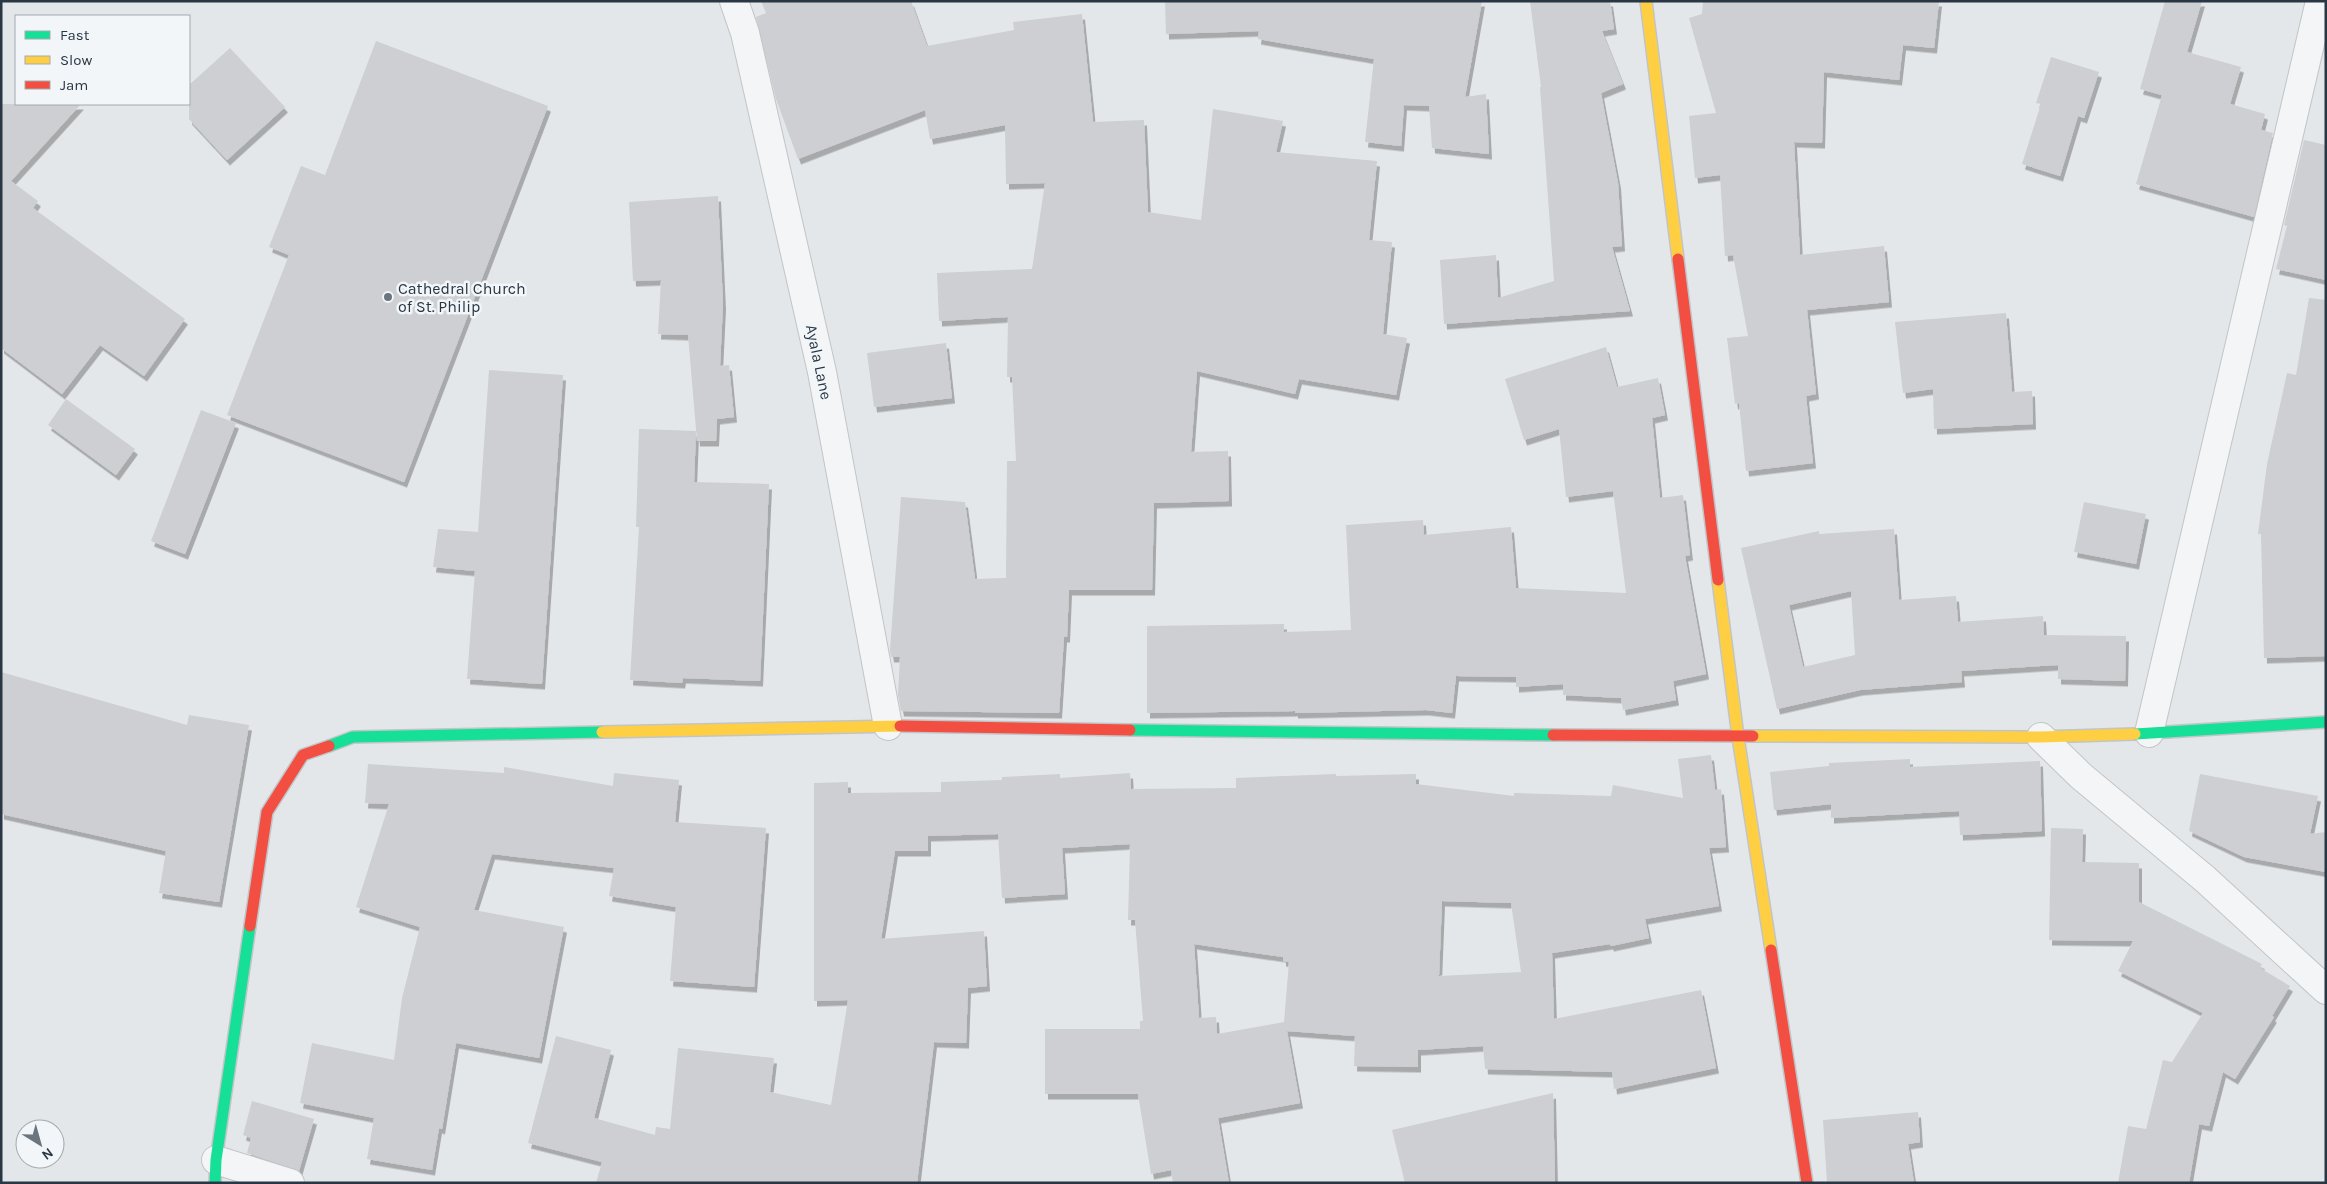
<svg xmlns="http://www.w3.org/2000/svg" width="2327" height="1184" font-family="Karla,sans-serif">
	<style>
		.building { fill: #cdcfd2; fill-rule: evenodd; filter: url(#shadow) }
		.lines { fill: none; stroke-linecap: round; stroke-linejoin: round }
		.street-casing { stroke: #c2c5c7; stroke-width: 30 }
		.fast-casing { stroke: #c2c5c7; stroke-width: 14 }
		.slow-casing { stroke: #c2c5c7; stroke-width: 14 }
		.jam-casing { stroke: #c2c5c7; stroke-width: 14 }
		.street { stroke: #f3f5f6; stroke-width: 28 }
		.fast { stroke: #16e098; stroke-width: 11 }
		.slow { stroke: #ffcf43; stroke-width: 11 }
		.jam { stroke: #f24e42; stroke-width: 11 }
		.poi-dot { fill: #6a757e; stroke: #f2f6f8; stroke-width: 2 }
		.labels { text-anchor: middle; dominant-baseline: central; stroke-width: 5; stroke-linejoin: round; paint-order: stroke }
		.poi-label { font-size: 16px; fill: #293745; stroke: #f2f6f8; text-anchor: start }
		.street-label { font-size: 16px; fill: #293745; stroke: #f2f6f8 }
	</style>
	<defs>
		<filter id="shadow"><feDropShadow dx="3" dy="5.5" stdDeviation="0" flood-color="#0004"/></filter>
	</defs>
	<rect width="100%" height="100%" fill="#e4e7e9"/>
	<!-- building -->
	<g class="building">
		<path d="M 761,1 L 911,1 L 927,46 L 1014,30 L 1013,22 L 1082,14 L 1093,122 L 1144,120 L 1148,212 L 1201,220 L 1213,109 L 1283,121 L 1276,152 L 1377,161 L 1369,240 L 1392,242 L 1383,334 L 1407,338 L 1396,395 L 1299,379 L 1295,394 L 1197,371 L 1191,452 L 1228,451 L 1229,501 L 1154,503 L 1152,590 L 1069,590 L 1067,637 L 1064,637 L 1059,713 L 901,711 L 898,695 L 900,657 L 891,657 L 890,650 L 901,497 L 965,502 L 975,579 L 1006,578 L 1007,461 L 1016,461 L 1012,377 L 1007,377 L 1008,317 L 939,321 L 937,273 L 1032,269 L 1045,183 L 1006,184 L 1005,125 L 930,139 L 925,110 L 798,159 L 776,99 L 756,17 L 766,13 Z"/>
		<path d="M 1165,1 L 1482,1 L 1465,97 L 1486,94 L 1489,154 L 1432,148 L 1429,106 L 1404,105 L 1401,146 L 1365,142 L 1374,59 L 1258,39 L 1259,31 L 1166,34 Z"/>
		<path d="M 1530,1 L 1610,1 L 1614,29 L 1602,31 L 1623,84 L 1601,93 L 1618,183 L 1622,246 L 1612,247 L 1630,311 L 1444,324 L 1440,260 L 1496,255 L 1498,298 L 1554,281 L 1540,87 L 1541,87 Z"/>
		<path d="M 1703,1 L 1939,1 L 1934,48 L 1903,45 L 1899,80 L 1824,72 L 1822,143 L 1794,142 L 1800,255 L 1884,246 L 1889,302 L 1807,310 L 1816,394 L 1806,396 L 1813,463 L 1746,471 L 1739,403 L 1735,404 L 1727,338 L 1748,336 L 1733,255 L 1725,256 L 1720,175 L 1695,178 L 1689,116 L 1716,113 L 1689,18 L 1702,14 Z"/>
		<path d="M 2165,1 L 2202,1 L 2187,52 L 2241,67 L 2230,104 L 2265,114 L 2261,130 L 2273,133 L 2254,217 L 2136,184 L 2162,95 L 2140,89 Z"/>
		<path d="M 376,41 L 548,106 L 404,482 L 227,415 L 289,255 L 269,247 L 301,166 L 325,175 Z"/>
		<path d="M 230,48 L 285,107 L 227,160 L 189,119 L 189,85 Z"/>
		<path d="M 2051,57 L 2099,72 L 2084,118 L 2078,116 L 2060,176 L 2022,164 L 2041,104 L 2036,103 Z"/>
		<path d="M 1,104 L 81,104 L 11,181 L 38,201 L 33,208 L 185,319 L 144,376 L 100,345 L 62,394 L 1,348 Z"/>
		<path d="M 2304,140 L 2326,145 L 2326,280 L 2276,269 L 2287,226 L 2284,225 Z"/>
		<path d="M 718,196 L 723,304 L 720,366 L 729,365 L 734,417 L 717,419 L 716,441 L 697,441 L 688,335 L 658,334 L 661,280 L 633,281 L 629,202 Z"/>
		<path d="M 2309,298 L 2326,300 L 2326,656 L 2264,658 L 2261,534 L 2258,534 L 2267,464 L 2287,373 L 2296,375 Z"/>
		<path d="M 2006,313 L 2012,392 L 2032,391 L 2033,424 L 1934,429 L 1933,389 L 1903,393 L 1895,322 Z"/>
		<path d="M 946,343 L 952,398 L 874,407 L 867,353 Z"/>
		<path d="M 1606,347 L 1617,387 L 1658,378 L 1665,415 L 1652,418 L 1660,498 L 1683,495 L 1690,555 L 1685,556 L 1706,674 L 1673,681 L 1676,700 L 1623,710 L 1621,698 L 1563,695 L 1563,684 L 1516,687 L 1516,677 L 1456,676 L 1452,713 L 1426,710 L 1295,713 L 1295,711 L 1147,713 L 1147,626 L 1284,624 L 1284,632 L 1351,630 L 1346,525 L 1423,520 L 1424,535 L 1511,527 L 1516,588 L 1626,593 L 1613,491 L 1566,497 L 1559,429 L 1524,440 L 1505,379 Z"/>
		<path d="M 489,370 L 563,375 L 542,684 L 467,679 L 475,571 L 433,567 L 438,529 L 478,532 Z"/>
		<path d="M 66,399 L 135,449 L 116,475 L 48,425 Z"/>
		<path d="M 201,410 L 236,423 L 185,554 L 151,541 Z"/>
		<path d="M 639,429 L 696,431 L 694,482 L 769,484 L 760,681 L 683,678 L 682,683 L 630,680 L 639,527 L 636,527 Z"/>
		<path d="M 2084,502 L 2146,514 L 2136,564 L 2074,552 Z"/>
		<path d="M 1894,529 L 1899,600 L 1956,596 L 1958,622 L 2043,616 L 2044,635 L 2126,636 L 2125,681 L 2058,679 L 2058,665 L 1961,671 L 1962,682 L 1860,690 L 1777,709 L 1741,548 L 1819,531 L 1819,534 ZM 1851,591 L 1855,655 L 1803,667 L 1789,605 Z"/>
		<path d="M 1,672 L 187,725 L 189,715 L 249,725 L 219,902 L 159,893 L 166,851 L 1,814 Z"/>
		<path d="M 1711,755 L 1715,790 L 1721,789 L 1726,847 L 1709,848 L 1719,906 L 1645,919 L 1649,938 L 1611,946 L 1610,944 L 1552,953 L 1554,1019 L 1701,990 L 1716,1068 L 1614,1089 L 1612,1072 L 1485,1069 L 1483,1046 L 1418,1050 L 1418,1067 L 1354,1066 L 1355,1036 L 1287,1031 L 1300,1103 L 1218,1118 L 1229,1183 L 1173,1183 L 1171,1170 L 1151,1174 L 1138,1094 L 1045,1094 L 1045,1029 L 1140,1029 L 1140,1021 L 1143,1021 L 1135,920 L 1128,920 L 1130,844 L 1062,848 L 1065,894 L 1002,898 L 998,834 L 928,836 L 928,851 L 895,851 L 881,939 L 984,931 L 987,986 L 968,988 L 966,1043 L 934,1042 L 917,1183 L 596,1183 L 602,1162 L 528,1143 L 556,1036 L 611,1050 L 594,1118 L 655,1135 L 656,1127 L 670,1129 L 678,1048 L 774,1058 L 770,1092 L 831,1105 L 848,1000 L 814,1001 L 814,783 L 848,782 L 848,793 L 941,792 L 941,782 L 1002,780 L 1002,777 L 1060,774 L 1060,778 L 1130,773 L 1131,789 L 1236,788 L 1236,778 L 1336,774 L 1336,776 L 1416,774 L 1416,784 L 1514,796 L 1514,793 L 1611,796 L 1613,785 L 1683,798 L 1678,759 ZM 1442,901 L 1511,903 L 1521,972 L 1439,976 ZM 1194,944 L 1283,957 L 1283,961 L 1289,962 L 1284,1022 L 1217,1034 L 1216,1017 L 1199,1018 Z"/>
		<path d="M 1910,759 L 1910,767 L 2040,761 L 2042,831 L 1960,835 L 1959,811 L 1831,818 L 1831,804 L 1774,810 L 1770,772 L 1829,766 L 1829,763 Z"/>
		<path d="M 368,764 L 504,773 L 504,767 L 613,786 L 614,773 L 679,780 L 675,822 L 766,828 L 754,987 L 670,981 L 676,907 L 609,896 L 614,868 L 492,854 L 474,910 L 564,927 L 539,1058 L 456,1043 L 442,1129 L 439,1128 L 432,1170 L 367,1159 L 374,1118 L 300,1103 L 312,1043 L 394,1060 L 402,998 L 420,927 L 356,907 L 389,804 L 365,803 Z"/>
		<path d="M 2200,774 L 2318,796 L 2310,834 L 2326,832 L 2326,872 L 2244,857 L 2189,831 Z"/>
		<path d="M 2051,828 L 2083,829 L 2082,862 L 2139,863 L 2139,902 L 2262,964 L 2260,968 L 2290,986 L 2272,1016 L 2274,1017 L 2235,1079 L 2223,1072 L 2209,1126 L 2199,1124 L 2189,1183 L 2118,1183 L 2128,1126 L 2146,1129 L 2163,1060 L 2172,1062 L 2203,1013 L 2118,971 L 2133,941 L 2049,940 Z"/>
		<path d="M 1553,1093 L 1555,1183 L 1405,1183 L 1392,1130 Z"/>
		<path d="M 252,1101 L 314,1119 L 299,1171 L 247,1153 L 251,1138 L 243,1135 Z"/>
		<path d="M 1918,1112 L 1920,1142 L 1908,1144 L 1914,1183 L 1827,1183 L 1823,1120 Z"/>
	</g>
	<g class="lines">
		<defs>
			<g id="street">
				<path d="M 734,1 L 745,33 L 822,372 L 888,726"/>
				<path d="M 2149,733 L 2320,1"/>
				<path d="M 2041,737 L 2081,776 L 2205,879 L 2326,990"/>
				<path d="M 216,1160 L 290,1183"/>
			</g>
			<g id="fast">
				<path d="M 1130,730 L 1553,735"/>
				<path d="M 2135,734 L 2326,722"/>
				<path d="M 329,746 L 353,737 L 602,732"/>
				<path d="M 215,1183 L 216,1160 L 250,926"/>
			</g>
			<g id="slow">
				<path d="M 1646,1 L 1678,259"/>
				<path d="M 1718,580 L 1738,737 L 1771,950"/>
				<path d="M 602,732 L 900,726"/>
				<path d="M 1753,736 L 2041,737 L 2135,734"/>
			</g>
			<g id="jam">
				<path d="M 1678,259 L 1718,580"/>
				<path d="M 900,726 L 1130,730"/>
				<path d="M 1553,735 L 1753,736"/>
				<path d="M 250,926 L 267,812 L 303,755 L 329,746"/>
				<path d="M 1771,950 L 1807,1183"/>
			</g>
		</defs>
		<!-- street casing -->
		<use href="#street" class="street-casing"/>
		<!-- fast casing -->
		<use href="#fast" class="fast-casing"/>
		<!-- slow casing -->
		<use href="#slow" class="slow-casing"/>
		<!-- jam casing -->
		<use href="#jam" class="jam-casing"/>
		<!-- street -->
		<use href="#street" class="street"/>
		<!-- fast -->
		<use href="#fast" class="fast"/>
		<!-- slow -->
		<use href="#slow" class="slow"/>
		<!-- jam -->
		<use href="#jam" class="jam"/>
	</g>
	<!-- markers -->
	<circle class="poi-dot" cx="388" cy="297" r="5"/>
	<g class="labels">
		<!-- poi labels -->
		<g class="poi-label">
			<text x="398" y="288">Cathedral Church<tspan x="398" dy="18">of St. Philip</tspan></text>
		</g>
		<!-- street labels -->
		<g class="street-label">
			<text transform="translate(819 362) rotate(78)">Ayala Lane</text>
		</g>
	</g>
	<!-- border -->
	<rect width="2327" height="1184" fill="none" stroke="#293745" stroke-width="5"/>
	<!-- legend -->
	<rect x="15" y="15" width="175" height="90" fill="#f2f6f8" stroke="#a2aab0"/>
	<rect x="25" y="31" width="25" height="8" fill="#16e098" stroke="#a2aab0"/>
	<text x="60" y="40" font-size="15" fill="#293745">Fast</text>
	<rect x="25" y="56" width="25" height="8" fill="#ffcf43" stroke="#a2aab0"/>
	<text x="60" y="65" font-size="15" fill="#293745">Slow</text>
	<rect x="25" y="81" width="25" height="8" fill="#f24e42" stroke="#a2aab0"/>
	<text x="60" y="90" font-size="15" fill="#293745">Jam</text>
	<!-- north arrow -->
	<g transform="translate(40 1144) rotate(143)"><circle r="24" fill="#f2f6f8" stroke="#a2aab0"/>
	<path d="M0-4L9 19L0 12L-9 19Z" fill="#6a757e"/>
	<text y="-8" font-size="14" font-weight="bold" text-anchor="middle" fill="#293745">N</text>
	</g>
</svg>
